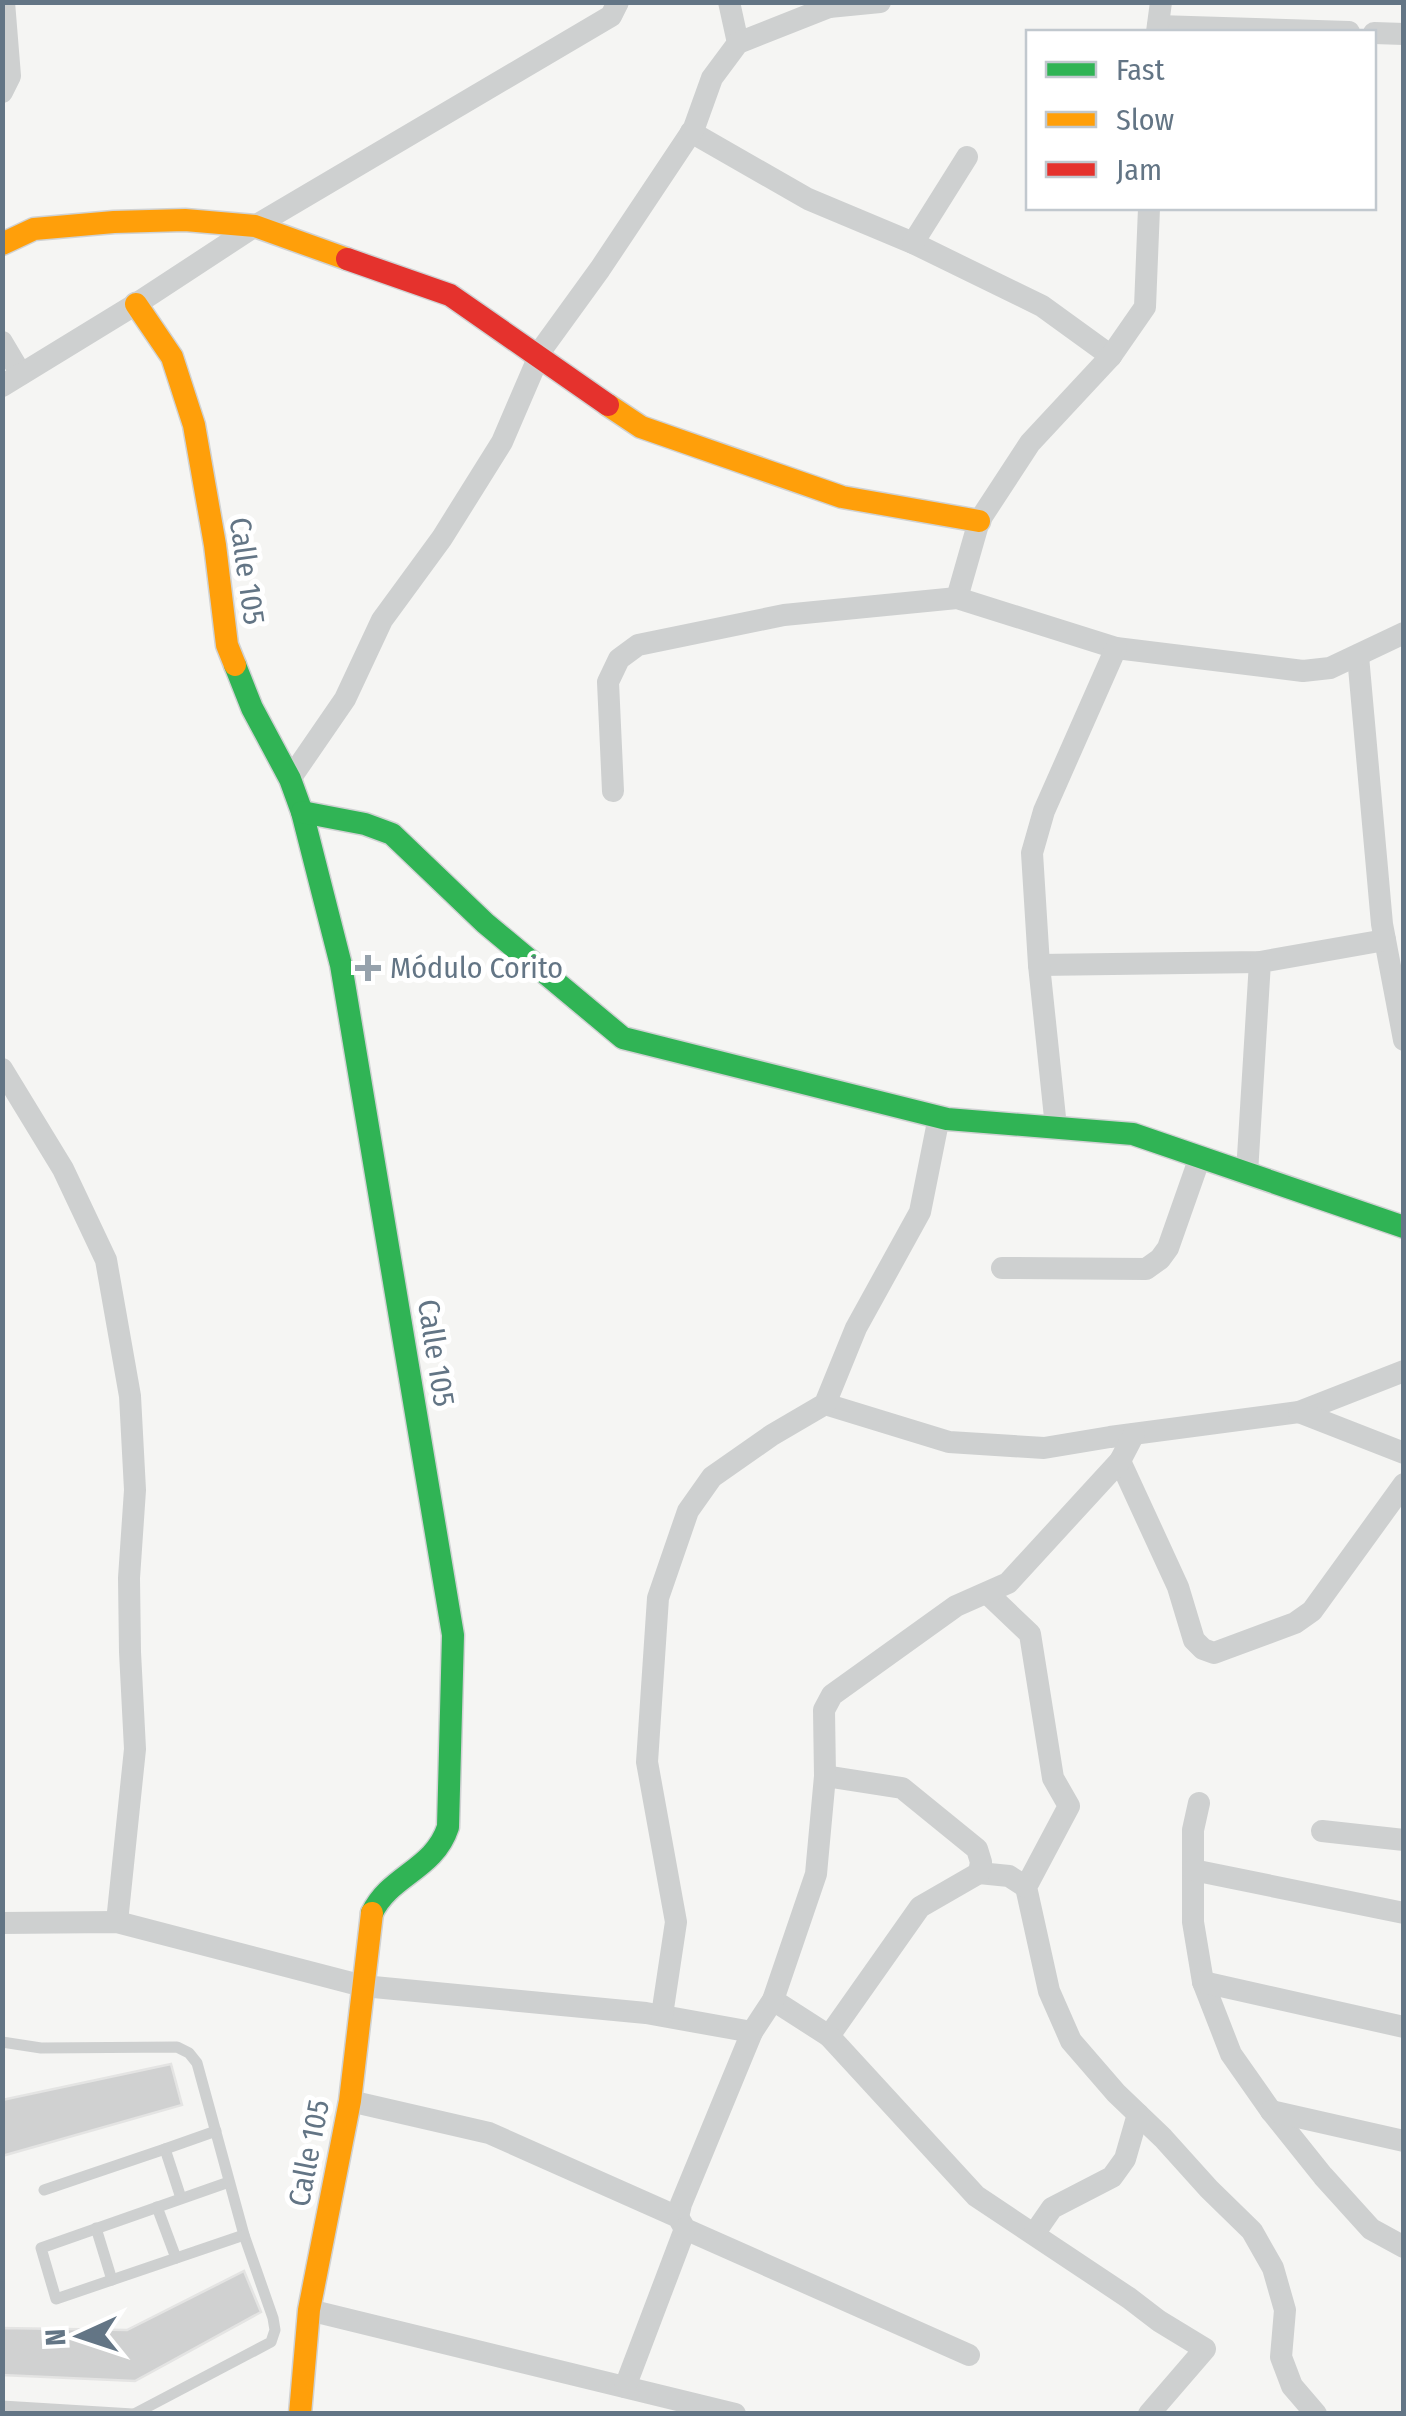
<svg xmlns="http://www.w3.org/2000/svg" width="1406" height="2416" font-family="'Fira Sans Condensed',sans-serif">
	<style>
		.building { fill: #d0d1d1; stroke: #e4e4e3; stroke-width: 2.5 }
		.lines { fill: none; stroke-linecap: round; stroke-linejoin: round }
		.fast-casing { stroke: #d0d2d3; stroke-width: 25 }
		.slow-casing { stroke: #d0d2d3; stroke-width: 25 }
		.jam-casing { stroke: #d0d2d3; stroke-width: 25 }
		.lane { stroke: #ced0d0; stroke-width: 11 }
		.street { stroke: #ced0d0; stroke-width: 22 }
		.fast { stroke: #30b455; stroke-width: 22 }
		.slow { stroke: #ff9f0a; stroke-width: 22 }
		.jam { stroke: #e5322d; stroke-width: 22 }
		.poi-dot { fill: #96a2ac; stroke: #fff; stroke-width: 4 }
		.labels { text-anchor: middle; dominant-baseline: central; stroke-width: 10; stroke-linejoin: round; paint-order: stroke }
		.street-label { font-size: 30px; fill: #637585; stroke: #fff }
		.poi-label { font-size: 30px; fill: #637585; stroke: #fff; text-anchor: start }
	</style>
	<rect width="100%" height="100%" fill="#f5f5f3"/>
	<!-- building -->
	<g class="building">
		<path d="M 171,2064 L 182,2105 L 2,2156 L 2,2100 Z"/>
		<path d="M 244,2271 L 261,2312 L 135,2381 L 2,2375 L 2,2328 L 127,2330 Z"/>
	</g>
	<g class="lines">
		<defs>
			<g id="fast">
				<path d="M 235,665 L 252,708 L 290,779 L 302,812 L 341,965 L 453,1635 L 448,1827 C 434,1870 390,1875 372,1913"/>
				<path d="M 302,812 L 365,824 L 392,834 L 485,923 L 623,1038 L 947,1119 L 1133,1134 L 1404,1227"/>
			</g>
			<g id="slow">
				<path d="M 2,244 L 34,229 L 114,222 L 185,220 L 255,226 L 347,259"/>
				<path d="M 136,304 L 172,357 L 194,425 L 215,545 L 227,645 L 235,665"/>
				<path d="M 608,405 L 641,427 L 842,497 L 979,521"/>
				<path d="M 300,2414 L 309,2310 L 350,2101 L 372,1913"/>
			</g>
			<path id="jam" d="M 347,259 L 450,295 L 608,405"/>
		</defs>
		<!-- fast casing -->
		<use href="#fast" class="fast-casing"/>
		<!-- slow casing -->
		<use href="#slow" class="slow-casing"/>
		<!-- jam casing -->
		<use href="#jam" class="jam-casing"/>
		<!-- lane -->
		<g class="lane">
			<path d="M 2,2042 L 41,2048 L 177,2047 L 189,2053 L 197,2063 L 244,2235 L 273,2318 L 275,2330 L 271,2342 L 134,2414"/>
			<path d="M 229,2182 L 41,2248 L 56,2299 L 244,2235"/>
			<path d="M 44,2190 L 165,2149"/>
			<path d="M 181,2198 L 165,2149 L 216,2131"/>
			<path d="M 157,2207 L 176,2258"/>
			<path d="M 96,2228 L 112,2280"/>
			<path d="M 2,2406 L 133,2414"/>
		</g>
		<!-- street -->
		<g class="street">
			<path d="M 729,2 L 738,43"/>
			<path d="M 829,7 L 880,2"/>
			<path d="M 1158,26 L 1349,32"/>
			<path d="M 1157,32 L 1161,2"/>
			<path d="M 1374,33 L 1404,34"/>
			<path d="M 2,92 L 10,76 L 4,2"/>
			<path d="M 691,132 L 808,199 L 913,243 L 1042,306 L 1111,356"/>
			<path d="M 913,243 L 967,157"/>
			<path d="M 2,342 L 21,374"/>
			<path d="M 2,386 L 136,304 L 255,226 L 611,16 L 618,2"/>
			<path d="M 957,598 L 979,521 L 1030,443 L 1111,356 L 1145,307 L 1149,208"/>
			<path d="M 1358,656 L 1382,924 L 1404,1040"/>
			<path d="M 290,779 L 345,699 L 382,620 L 442,538 L 502,442 L 542,349 L 600,269 L 694,128 L 712,78 L 738,43 L 829,7 L 831,2"/>
			<path d="M 613,791 L 608,682 L 619,659 L 638,645 L 784,615 L 957,598 L 1116,648 L 1303,671 L 1330,668 L 1404,633"/>
			<path d="M 1039,965 L 1260,962 L 1385,940"/>
			<path d="M 2,1069 L 63,1169 L 106,1260 L 130,1396 L 135,1490 L 129,1578 L 130,1652 L 135,1749 L 117,1922"/>
			<path d="M 1056,1127 L 1039,965 L 1032,853 L 1044,811 L 1116,648"/>
			<path d="M 1247,1173 L 1260,962"/>
			<path d="M 1002,1268 L 1146,1269 L 1160,1259 L 1168,1248 L 1200,1157"/>
			<path d="M 825,1404 L 949,1442 L 1044,1448 L 1110,1437 L 1299,1412 L 1404,1371"/>
			<path d="M 1299,1412 L 1404,1453"/>
			<path d="M 1120,1461 L 1178,1587 L 1194,1640 L 1203,1649 L 1214,1653 L 1295,1623 L 1312,1611 L 1404,1484"/>
			<path d="M 987,1593 L 1030,1634 L 1053,1778 L 1069,1806 L 1026,1887 L 1049,1991 L 1071,2041 L 1116,2093 L 1163,2138 L 1209,2189 L 1252,2231 L 1273,2268 L 1285,2310 L 1281,2357 L 1292,2386 L 1316,2414"/>
			<path d="M 1199,1803 L 1193,1830 L 1193,1922 L 1203,1982 L 1231,2054 L 1271,2111 L 1323,2176 L 1371,2229 L 1404,2247"/>
			<path d="M 1322,1831 L 1404,1840"/>
			<path d="M 1193,1870 L 1404,1913"/>
			<path d="M 979,1873 L 1009,1876 L 1026,1887"/>
			<path d="M 2,1923 L 117,1922 L 363,1986 L 646,2013 L 752,2032"/>
			<path d="M 1203,1982 L 1404,2027"/>
			<path d="M 773,2000 L 829,2036 L 920,1907 L 979,1873 L 981,1862 L 977,1849 L 902,1788 L 825,1776"/>
			<path d="M 662,2015 L 676,1922 L 647,1762 L 658,1598 L 688,1511 L 712,1477 L 772,1435 L 825,1404 L 856,1328 L 920,1212 L 939,1117"/>
			<path d="M 829,2036 L 976,2196 L 1129,2298 L 1159,2321 L 1205,2349 L 1149,2414"/>
			<path d="M 350,2101 L 489,2133 L 678,2217 L 685,2229 L 969,2355"/>
			<path d="M 1271,2111 L 1404,2141"/>
			<path d="M 678,2217 L 681,2204 L 752,2032 L 773,2000 L 816,1874 L 825,1776 L 824,1710 L 832,1695 L 956,1606 L 1008,1583 L 1120,1461 L 1134,1434"/>
			<path d="M 1034,2234 L 1052,2208 L 1112,2177 L 1125,2159 L 1138,2114"/>
			<path d="M 309,2310 L 735,2414"/>
			<path d="M 625,2387 L 685,2229"/>
		</g>
		<!-- fast -->
		<use href="#fast" class="fast"/>
		<!-- slow -->
		<use href="#slow" class="slow"/>
		<!-- jam -->
		<use href="#jam" class="jam"/>
	</g>
	<!-- markers -->
	<path class="poi-dot" d="M363 953h10v10h10v10h-10v10h-10v-10h-10v-10h10z"/>
	<g class="labels">
		<!-- street labels -->
		<g class="street-label">
			<text transform="translate(247 571) rotate(82)">Calle 105</text>
			<text transform="translate(436 1353) rotate(81)">Calle 105</text>
			<text transform="translate(309 2153) rotate(-79)">Calle 105</text>
		</g>
		<!-- poi labels -->
		<g class="poi-label">
			<text x="390" y="968">Módulo Corito</text>
		</g>
	</g>
	<!-- border -->
	<rect width="1406" height="2416" fill="none" stroke="#637585" stroke-width="10"/>
	<!-- legend -->
	<rect x="1026" y="30" width="350" height="180" fill="#ffffff" stroke="#c1c8ce" stroke-width="2.5"/>
	<rect x="1046" y="62" width="50" height="15" fill="#30b455" stroke="#c1c8ce" stroke-width="2.5"/>
	<text x="1116" y="80" font-size="30" fill="#637585">Fast</text>
	<rect x="1046" y="112" width="50" height="15" fill="#ff9f0a" stroke="#c1c8ce" stroke-width="2.5"/>
	<text x="1116" y="130" font-size="30" fill="#637585">Slow</text>
	<rect x="1046" y="162" width="50" height="15" fill="#e5322d" stroke="#c1c8ce" stroke-width="2.5"/>
	<text x="1116" y="180" font-size="30" fill="#637585">Jam</text>
	<!-- north arrow -->
	<g transform="translate(80 2336) rotate(267)" stroke="#ffffff" stroke-width="8" paint-order="stroke">
	<path d="M0-8L18 38L0 25L-18 38Z" fill="#637585"/>
	<text y="-15" font-size="28" font-weight="bold" text-anchor="middle" fill="#637585">N</text>
	</g>
</svg>
